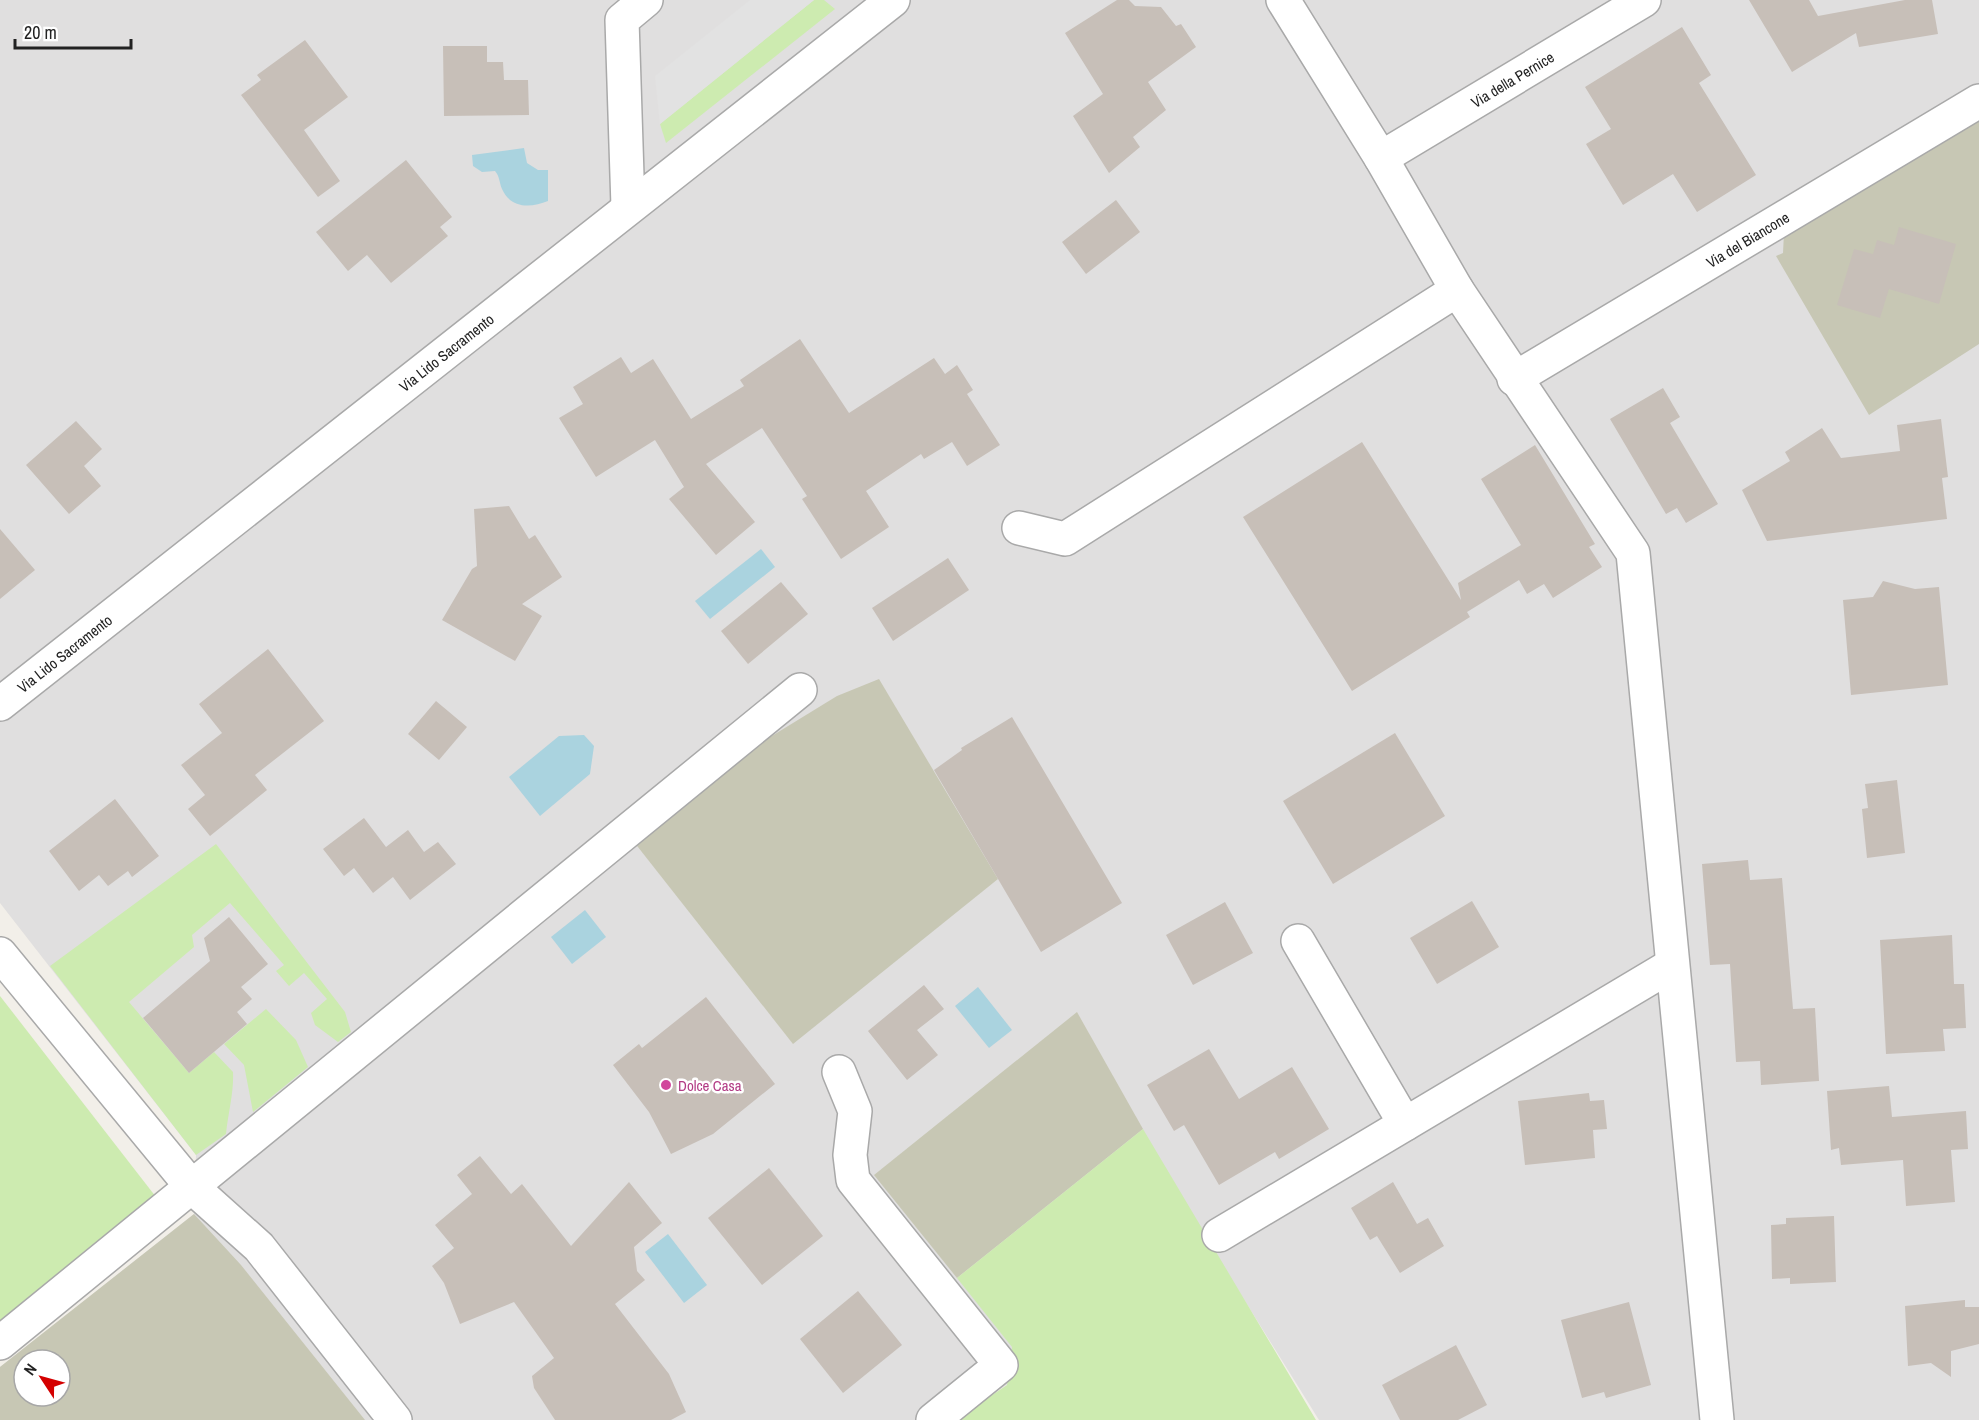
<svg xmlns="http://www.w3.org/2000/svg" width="1979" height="1420" font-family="'Archivo Narrow',sans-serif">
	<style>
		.residential { fill: #e0dfdf; fill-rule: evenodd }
		.construction { fill: #c7c7b4; fill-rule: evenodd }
		.grass { fill: #cdebb0 }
		.parking { fill: #e2e2e2 }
		.water { fill: #aad3df }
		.building { fill: #c7bfb8 }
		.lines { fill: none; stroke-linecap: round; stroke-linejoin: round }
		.minor-casing { stroke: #a9a9a9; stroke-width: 36 }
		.minor { stroke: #fff; stroke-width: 33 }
		.hotel-dot { fill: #d1479c; stroke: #fff; stroke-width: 2 }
		.labels { text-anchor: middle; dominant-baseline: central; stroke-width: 5; stroke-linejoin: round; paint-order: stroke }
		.street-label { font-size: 15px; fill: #222; stroke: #fff }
		.hotel-label { font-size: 15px; fill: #b23c85; stroke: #fff; text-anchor: start }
	</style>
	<rect width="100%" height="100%" fill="#f2efe9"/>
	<!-- residential -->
	<path class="residential" d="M 0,0 L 1979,0 L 1979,1420 L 1319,1420 L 1215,1253 L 1112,1313 L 955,1420 L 0,1420 L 0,1367 L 194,1214 L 196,1155 L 0,903 ZM 24,1360 L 60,1360 L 60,1396 L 24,1396 Z"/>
	<!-- construction -->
	<g class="construction">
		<path d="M 1979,115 L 1979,344 L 1869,415 L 1776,256 L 1783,253 L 1784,233 Z"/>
		<path d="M 879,679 L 998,879 L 793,1044 L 634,842 L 752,748 L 837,696 Z"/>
		<path d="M 1077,1012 L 1143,1129 L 957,1278 L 874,1175 Z"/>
		<path d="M 194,1214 L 241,1265 L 365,1420 L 0,1420 L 0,1367 ZM 24,1360 L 60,1360 L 60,1396 L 24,1396 Z"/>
	</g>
	<!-- grass -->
	<g class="grass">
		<path d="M 814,0 L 824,0 L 835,9 L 666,143 L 660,124 Z"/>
		<path d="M 216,844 L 345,1012 L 351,1032 L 338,1042 L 315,1025 L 311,1013 L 327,999 L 304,973 L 289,986 L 276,971 L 284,965 L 230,903 L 192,935 L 194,947 L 129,1002 L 189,1073 L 214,1052 L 233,1072 C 234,1093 228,1113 226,1134 L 196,1155 L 50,966 Z"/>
		<path d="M 0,996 L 156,1197 L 0,1323 Z"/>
		<path d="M 266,1009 L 296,1040 L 308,1067 L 253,1112 L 244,1065 L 224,1044 Z"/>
		<path d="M 1143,1129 L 1316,1420 L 955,1420 L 1007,1385 L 1012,1347 L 957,1278 Z"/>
	</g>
	<!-- parking -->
	<path class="parking" d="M 750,0 L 814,0 L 660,124 L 655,76 Z"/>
	<!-- water -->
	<g class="water">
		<path d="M 524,148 L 527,163 L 538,170 L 548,170 L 548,201 C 531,208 511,209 502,189 C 499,182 500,177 495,171 L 482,172 L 473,166 L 472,155 Z"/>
		<path d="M 761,549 L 775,567 L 710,619 L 695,601 Z"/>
		<path d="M 584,735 L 594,746 L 590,774 L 540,816 L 509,777 L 559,736 Z"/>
		<path d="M 585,910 L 606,937 L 572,964 L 551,937 Z"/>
		<path d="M 978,987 L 1012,1030 L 989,1048 L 955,1006 Z"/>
		<path d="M 668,1234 L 707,1285 L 684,1303 L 645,1252 Z"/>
	</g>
	<!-- building -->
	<g class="building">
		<path d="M 1117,0 L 1129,0 L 1135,6 L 1161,7 L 1176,26 L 1181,24 L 1196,47 L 1148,82 L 1166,110 L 1133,137 L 1140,147 L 1109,173 L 1073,116 L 1103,94 L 1065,33 Z"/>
		<path d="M 1749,0 L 1809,0 L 1818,16 L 1905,0 L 1932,0 L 1938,34 L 1859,47 L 1856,33 L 1792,72 Z"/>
		<path d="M 1682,27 L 1711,75 L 1699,83 L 1756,175 L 1697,212 L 1673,174 L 1623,205 L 1586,144 L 1611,129 L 1585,87 Z"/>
		<path d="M 305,40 L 348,97 L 304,130 L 340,181 L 318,197 L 241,95 L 261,80 L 257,75 Z"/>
		<path d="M 443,46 L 487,46 L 487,62 L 503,62 L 504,80 L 528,80 L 529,115 L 444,116 Z"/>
		<path d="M 406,160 L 452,217 L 440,227 L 448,236 L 391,283 L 367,255 L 348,271 L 316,232 Z"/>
		<path d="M 1116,200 L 1140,232 L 1086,274 L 1062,242 Z"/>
		<path d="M 1899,227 L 1956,244 L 1939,304 L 1889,289 L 1880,318 L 1837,305 L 1854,249 L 1873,254 L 1877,240 L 1894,245 Z"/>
		<path d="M 800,339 L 849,413 L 934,358 L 945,374 L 957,365 L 973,390 L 967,394 L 1000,445 L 967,466 L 952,442 L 924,459 L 921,454 L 866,491 L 889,527 L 841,559 L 802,499 L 807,496 L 762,428 L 706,464 L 755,522 L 716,555 L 669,499 L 684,487 L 655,440 L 596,477 L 559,418 L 583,404 L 573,387 L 621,357 L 631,373 L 653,359 L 691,419 L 744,386 L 740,380 Z"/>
		<path d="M 1663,388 L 1680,417 L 1670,423 L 1718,504 L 1686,523 L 1677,508 L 1666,514 L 1610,419 Z"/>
		<path d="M 1941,419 L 1948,477 L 1942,478 L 1947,519 L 1767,541 L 1742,490 L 1790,461 L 1785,452 L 1822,428 L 1841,458 L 1900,451 L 1897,425 Z"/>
		<path d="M 76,421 L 102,449 L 84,466 L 101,486 L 69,514 L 26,465 Z"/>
		<path d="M 1362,442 L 1461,600 L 1458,583 L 1521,545 L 1481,479 L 1535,445 L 1595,544 L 1589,547 L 1602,567 L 1553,598 L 1544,584 L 1527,594 L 1519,580 L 1467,612 L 1470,617 L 1352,691 L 1243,517 Z"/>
		<path d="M 509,506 L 529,539 L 535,535 L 562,577 L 522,604 L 542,616 L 515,661 L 442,620 L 472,569 L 477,566 L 474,509 Z"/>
		<path d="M 0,529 L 35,570 L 0,599 Z"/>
		<path d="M 948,558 L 969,590 L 893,641 L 872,608 Z"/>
		<path d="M 1883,581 L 1915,589 L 1939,587 L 1948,685 L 1851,695 L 1843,600 L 1873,597 Z"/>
		<path d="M 781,582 L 808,614 L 748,664 L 721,631 Z"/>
		<path d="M 268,649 L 324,721 L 255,775 L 267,790 L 210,836 L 188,809 L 205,795 L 181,765 L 222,733 L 199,704 Z"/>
		<path d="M 436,701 L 467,727 L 439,760 L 408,734 Z"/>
		<path d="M 1012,717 L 1122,903 L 1041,952 L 934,770 L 962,750 L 961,748 Z"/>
		<path d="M 1395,733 L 1445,816 L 1333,884 L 1283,801 Z"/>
		<path d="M 1897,780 L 1905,853 L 1867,858 L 1862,809 L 1868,808 L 1865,784 Z"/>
		<path d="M 115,799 L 159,856 L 132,877 L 128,871 L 108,886 L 99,875 L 79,891 L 49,851 Z"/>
		<path d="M 364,818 L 386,847 L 408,830 L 424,852 L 438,842 L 456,864 L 410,900 L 393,877 L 373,893 L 354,868 L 344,876 L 323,849 Z"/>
		<path d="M 1748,860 L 1750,880 L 1782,878 L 1793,1009 L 1815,1008 L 1819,1081 L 1761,1085 L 1760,1061 L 1736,1062 L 1730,964 L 1710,965 L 1702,864 Z"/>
		<path d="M 1472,901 L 1499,947 L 1437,984 L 1410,938 Z"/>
		<path d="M 1225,902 L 1253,953 L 1193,985 L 1166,935 Z"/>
		<path d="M 229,917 L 268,964 L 241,987 L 252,999 L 237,1012 L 247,1024 L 189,1073 L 143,1018 L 210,961 L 204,938 Z"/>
		<path d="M 1952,935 L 1954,984 L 1964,984 L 1966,1028 L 1943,1029 L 1945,1051 L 1886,1054 L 1880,940 Z"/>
		<path d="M 924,985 L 944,1009 L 917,1030 L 938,1055 L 907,1080 L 868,1031 Z"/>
		<path d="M 706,997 L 775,1084 L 713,1134 L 671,1154 L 649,1112 L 613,1065 L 639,1044 L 642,1048 Z"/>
		<path d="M 1209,1049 L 1239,1099 L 1292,1067 L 1329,1129 L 1279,1159 L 1275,1152 L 1219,1185 L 1184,1125 L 1174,1131 L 1147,1085 Z"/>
		<path d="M 1889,1086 L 1892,1117 L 1966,1111 L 1968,1149 L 1951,1150 L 1955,1202 L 1906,1206 L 1903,1160 L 1841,1165 L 1839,1148 L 1831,1150 L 1827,1091 Z"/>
		<path d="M 1589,1093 L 1590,1101 L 1604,1100 L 1607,1129 L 1593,1130 L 1595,1158 L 1525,1165 L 1518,1101 Z"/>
		<path d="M 480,1156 L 511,1194 L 522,1184 L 571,1246 L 629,1182 L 662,1223 L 634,1247 L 637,1271 L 645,1280 L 615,1304 L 669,1374 L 686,1412 L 671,1420 L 555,1420 L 534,1388 L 532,1376 L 554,1358 L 514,1302 L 460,1324 L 444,1283 L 432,1266 L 454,1248 L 435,1225 L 472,1194 L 457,1175 Z"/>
		<path d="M 769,1168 L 823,1236 L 762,1285 L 708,1218 Z"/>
		<path d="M 1393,1182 L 1417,1224 L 1428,1218 L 1444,1246 L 1400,1273 L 1377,1236 L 1370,1240 L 1351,1208 Z"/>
		<path d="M 1834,1216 L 1836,1282 L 1790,1284 L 1790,1278 L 1772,1279 L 1771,1225 L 1786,1224 L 1786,1218 Z"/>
		<path d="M 858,1291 L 902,1345 L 843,1393 L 800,1339 Z"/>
		<path d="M 1965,1300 L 1965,1307 L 1979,1307 L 1979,1344 L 1951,1351 L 1951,1377 L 1931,1363 L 1908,1366 L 1905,1306 Z"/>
		<path d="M 1629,1302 L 1651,1385 L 1606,1398 L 1604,1392 L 1582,1398 L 1561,1320 Z"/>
		<path d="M 1456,1345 L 1487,1405 L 1458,1420 L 1400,1420 L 1382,1385 Z"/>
	</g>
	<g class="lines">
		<defs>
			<g id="minor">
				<path d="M 1283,0 L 1381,158 L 1457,290 L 1633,553 L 1717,1420"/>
				<path id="s1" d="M 1381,158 L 1644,0"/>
				<path d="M 628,207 L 622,20 L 646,0"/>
				<path id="s2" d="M 1514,379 L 1979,101"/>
				<path d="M 1019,528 L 1065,539 L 1457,290"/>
				<path id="s3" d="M 0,704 L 893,0"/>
				<path d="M 1298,941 L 1405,1124"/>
				<path d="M 0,954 L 192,1187 L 259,1247 L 395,1420"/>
				<path d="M 839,1072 L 855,1111 L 850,1155 L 853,1180 L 1001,1365 L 933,1420"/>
				<path d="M 1219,1235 L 1672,965"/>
				<path d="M 0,1343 L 800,690"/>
			</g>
		</defs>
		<!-- minor casing -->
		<use href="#minor" class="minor-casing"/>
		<!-- minor -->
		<use href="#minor" class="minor"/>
	</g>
	<!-- markers -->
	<circle class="hotel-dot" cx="666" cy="1085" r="6"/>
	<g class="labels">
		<!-- street labels -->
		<g class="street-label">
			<text stroke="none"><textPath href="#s1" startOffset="153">Via della Pernice</textPath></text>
			<text stroke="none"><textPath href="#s2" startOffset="272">Via del Biancone</textPath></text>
			<text stroke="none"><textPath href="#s3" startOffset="568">Via Lido Sacramento</textPath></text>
			<text stroke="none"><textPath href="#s3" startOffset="82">Via Lido Sacramento</textPath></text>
		</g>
		<!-- hotel labels -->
		<g class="hotel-label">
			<text x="678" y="1085">Dolce Casa</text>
		</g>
	</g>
	<!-- north arrow -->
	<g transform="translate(42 1378) rotate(306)"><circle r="28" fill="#ffffff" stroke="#a7a7a7" stroke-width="1.5"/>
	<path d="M0-4.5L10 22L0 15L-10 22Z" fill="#d40000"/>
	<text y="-9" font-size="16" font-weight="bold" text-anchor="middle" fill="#222222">N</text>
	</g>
	<!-- scale -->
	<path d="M15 39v9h116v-9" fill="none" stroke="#222222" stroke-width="3"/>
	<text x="24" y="39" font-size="18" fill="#222222" stroke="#ffffff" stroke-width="4.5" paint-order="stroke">20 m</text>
</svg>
